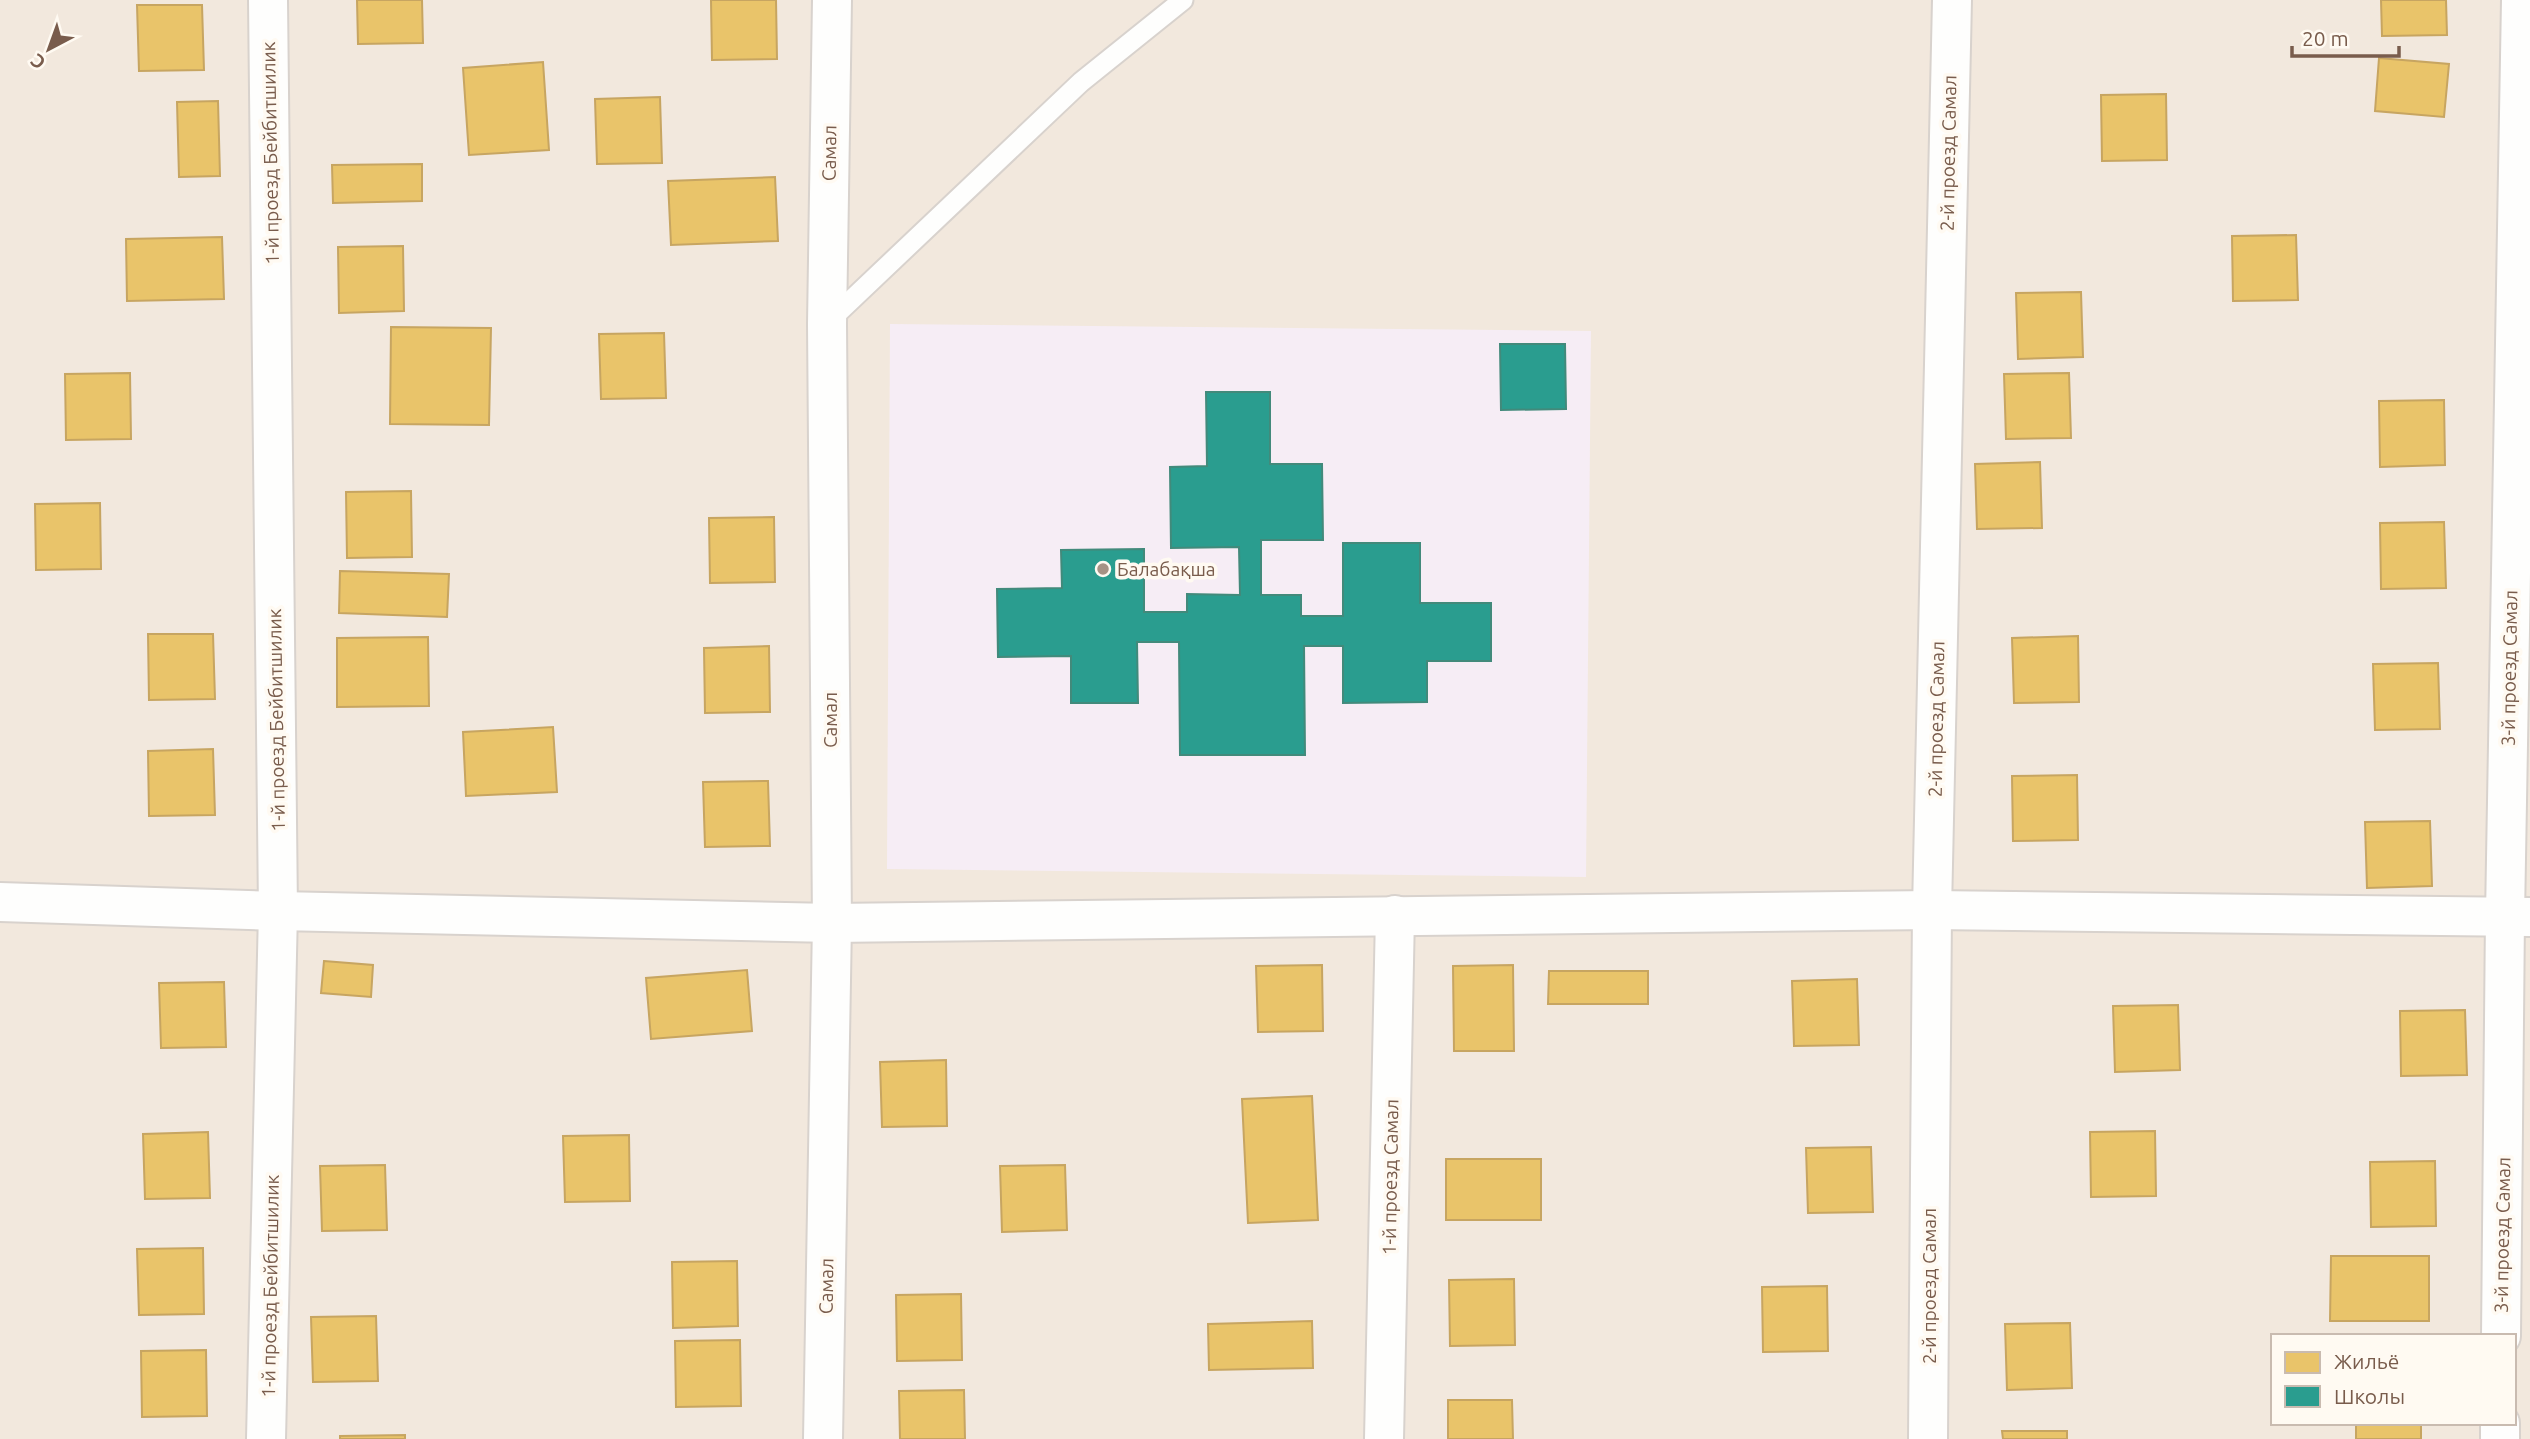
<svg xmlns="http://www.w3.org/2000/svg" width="2530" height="1439" font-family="Ubuntu,sans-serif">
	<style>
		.residential { fill: #f2e8dd; fill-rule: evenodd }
		.education { fill: #f6edf5 }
		.homes { fill: #e9c46a; stroke: #c7a561; stroke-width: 2 }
		.schools { fill: #2a9d8f; stroke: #428a7b; stroke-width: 2 }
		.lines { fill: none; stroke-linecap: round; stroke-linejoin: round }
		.lane-casing { stroke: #d8d2cd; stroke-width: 23 }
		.street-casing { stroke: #d8d2cd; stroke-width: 42 }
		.lane { stroke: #fefefd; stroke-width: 19 }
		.street { stroke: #fefefd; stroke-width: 38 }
		.poi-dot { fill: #a69285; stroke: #fffaf2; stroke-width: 2.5 }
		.labels { text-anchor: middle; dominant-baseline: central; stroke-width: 7; stroke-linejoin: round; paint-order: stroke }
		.street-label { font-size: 19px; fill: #795c4c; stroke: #fffaf2 }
		.poi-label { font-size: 19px; fill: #795c4c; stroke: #fffaf2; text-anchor: start }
	</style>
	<rect width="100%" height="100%" fill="#f9f5ef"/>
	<!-- residential -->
	<path class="residential" d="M 0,0 L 2530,0 L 2530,1439 L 0,1439 ZM 2273,1336 L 2514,1336 L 2514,1423 L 2273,1423 Z"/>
	<!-- education -->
	<path class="education" d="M 890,324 L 1591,331 L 1586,877 L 887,869 Z"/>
	<!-- homes -->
	<g class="homes">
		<path d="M 357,0 L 422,0 L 423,43 L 358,44 Z"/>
		<path d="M 711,0 L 776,0 L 777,59 L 712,60 Z"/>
		<path d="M 2381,0 L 2446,0 L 2447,35 L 2382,36 Z"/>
		<path d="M 137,5 L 202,5 L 204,70 L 139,71 Z"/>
		<path d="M 2379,58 L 2449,64 L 2444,117 L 2375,111 Z"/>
		<path d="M 543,62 L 549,150 L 469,155 L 463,68 Z"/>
		<path d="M 2166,94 L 2167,160 L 2102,161 L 2101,95 Z"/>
		<path d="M 660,97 L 662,163 L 597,164 L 595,99 Z"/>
		<path d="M 218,101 L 220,176 L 179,177 L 177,102 Z"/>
		<path d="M 422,164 L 422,201 L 333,203 L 332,165 Z"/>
		<path d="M 775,177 L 778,241 L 671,245 L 668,181 Z"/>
		<path d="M 2296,235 L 2298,300 L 2233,301 L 2232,236 Z"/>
		<path d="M 222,237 L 224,299 L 127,301 L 126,239 Z"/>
		<path d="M 403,246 L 404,311 L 339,313 L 338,247 Z"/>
		<path d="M 2081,292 L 2083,357 L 2018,359 L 2016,293 Z"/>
		<path d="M 391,327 L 491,328 L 489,425 L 390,424 Z"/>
		<path d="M 664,333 L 666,398 L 601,399 L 599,334 Z"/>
		<path d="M 130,373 L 131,439 L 66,440 L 65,374 Z"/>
		<path d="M 2069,373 L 2071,438 L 2006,439 L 2004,374 Z"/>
		<path d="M 2444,400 L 2445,465 L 2380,467 L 2379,401 Z"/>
		<path d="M 2040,462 L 2042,528 L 1977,529 L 1975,464 Z"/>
		<path d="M 411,491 L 412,557 L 347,558 L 346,492 Z"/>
		<path d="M 100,503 L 101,569 L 36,570 L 35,504 Z"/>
		<path d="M 774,517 L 775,582 L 710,583 L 709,518 Z"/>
		<path d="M 2444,522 L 2446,588 L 2381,589 L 2380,523 Z"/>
		<path d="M 340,571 L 449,574 L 447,617 L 339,613 Z"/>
		<path d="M 148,634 L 213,634 L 215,699 L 149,700 Z"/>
		<path d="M 2078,636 L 2079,702 L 2014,703 L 2012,638 Z"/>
		<path d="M 428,637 L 429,706 L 337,707 L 337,638 Z"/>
		<path d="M 769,646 L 770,712 L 705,713 L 704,648 Z"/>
		<path d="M 2438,663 L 2440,729 L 2375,730 L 2373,664 Z"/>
		<path d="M 553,727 L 557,792 L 466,796 L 463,732 Z"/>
		<path d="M 213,749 L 215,815 L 149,816 L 148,751 Z"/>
		<path d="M 2077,775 L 2078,840 L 2013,841 L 2012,776 Z"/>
		<path d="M 768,781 L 770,846 L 705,847 L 703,782 Z"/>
		<path d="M 2430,821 L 2432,886 L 2367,888 L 2365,822 Z"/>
		<path d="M 324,961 L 373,965 L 371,997 L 321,993 Z"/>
		<path d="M 1322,965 L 1323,1031 L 1258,1032 L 1256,966 Z"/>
		<path d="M 1513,965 L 1514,1051 L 1454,1051 L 1453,966 Z"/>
		<path d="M 747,970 L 752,1031 L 651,1039 L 646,978 Z"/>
		<path d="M 1549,971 L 1648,971 L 1648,1004 L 1548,1004 Z"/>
		<path d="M 1857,979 L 1859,1045 L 1794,1046 L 1792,981 Z"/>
		<path d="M 224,982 L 226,1047 L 161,1048 L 159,983 Z"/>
		<path d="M 2178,1005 L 2180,1070 L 2115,1072 L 2113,1006 Z"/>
		<path d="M 2465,1010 L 2467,1075 L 2401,1076 L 2400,1011 Z"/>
		<path d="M 946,1060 L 947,1126 L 882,1127 L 880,1062 Z"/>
		<path d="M 1312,1096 L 1318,1220 L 1248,1223 L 1242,1099 Z"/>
		<path d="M 2155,1131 L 2156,1196 L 2091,1197 L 2090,1132 Z"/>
		<path d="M 208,1132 L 210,1198 L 145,1199 L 143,1134 Z"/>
		<path d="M 629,1135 L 630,1201 L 565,1202 L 563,1136 Z"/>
		<path d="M 1871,1147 L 1873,1212 L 1808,1213 L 1806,1148 Z"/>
		<rect x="1446" y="1159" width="95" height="61"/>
		<path d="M 2435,1161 L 2436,1226 L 2371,1227 L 2370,1162 Z"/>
		<path d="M 385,1165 L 387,1230 L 322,1231 L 320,1166 Z"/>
		<path d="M 1065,1165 L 1067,1230 L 1002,1232 L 1000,1166 Z"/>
		<path d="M 203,1248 L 204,1314 L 139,1315 L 137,1249 Z"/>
		<path d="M 2331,1256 L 2429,1256 L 2429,1321 L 2330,1321 Z"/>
		<path d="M 737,1261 L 738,1326 L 673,1328 L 672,1262 Z"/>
		<path d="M 1514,1279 L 1515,1345 L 1450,1346 L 1449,1280 Z"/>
		<path d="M 1827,1286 L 1828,1351 L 1763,1352 L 1762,1287 Z"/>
		<path d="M 961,1294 L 962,1360 L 897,1361 L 896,1295 Z"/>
		<path d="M 376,1316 L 378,1381 L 313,1382 L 311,1317 Z"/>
		<path d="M 1312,1321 L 1313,1368 L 1209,1370 L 1208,1324 Z"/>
		<path d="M 2070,1323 L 2072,1388 L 2007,1390 L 2005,1324 Z"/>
		<path d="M 740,1340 L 741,1406 L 676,1407 L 675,1341 Z"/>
		<path d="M 206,1350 L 207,1416 L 142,1417 L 141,1351 Z"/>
		<path d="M 964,1390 L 965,1439 L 900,1439 L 899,1391 Z"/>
		<path d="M 1448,1400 L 1512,1400 L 1513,1439 L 1448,1439 Z"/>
		<rect x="2356" y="1423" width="65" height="16"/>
		<path d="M 2002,1431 L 2067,1431 L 2067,1439 L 2003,1439 Z"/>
		<path d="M 405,1435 L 405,1439 L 340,1439 L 340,1436 Z"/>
	</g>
	<!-- schools -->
	<g class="schools">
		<path d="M 1500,344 L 1565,344 L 1566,409 L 1501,410 Z"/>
		<path d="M 1206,392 L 1270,392 L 1270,464 L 1322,464 L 1323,540 L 1261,540 L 1261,595 L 1301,595 L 1301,616 L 1343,616 L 1343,543 L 1420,543 L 1420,603 L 1491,603 L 1491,661 L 1427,661 L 1427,702 L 1343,703 L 1343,646 L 1304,646 L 1305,755 L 1180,755 L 1179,642 L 1137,642 L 1138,703 L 1071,703 L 1071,656 L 998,657 L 997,589 L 1062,588 L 1061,550 L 1144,549 L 1144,612 L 1187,612 L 1187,594 L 1240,595 L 1239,547 L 1171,548 L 1170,467 L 1207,466 Z"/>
	</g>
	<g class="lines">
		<defs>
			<path id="lane" d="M 827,323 L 1081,82 L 1183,0"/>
			<g id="street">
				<path d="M 0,902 L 278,911 L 832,923 L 1932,910 L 2530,917"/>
				<path d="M 2501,1336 L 2505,916 L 2521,0"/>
				<path d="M 266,1439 L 278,911 L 268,0"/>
				<path d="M 823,1439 L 832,923 L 827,324 L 832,0"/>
				<path d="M 1384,1439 L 1395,915"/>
				<path d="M 1928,1439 L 1932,910 L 1952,0"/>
				<path d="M 2500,1439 L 2500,1423"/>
			</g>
		</defs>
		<!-- lane casing -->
		<use href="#lane" class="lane-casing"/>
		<!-- street casing -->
		<use href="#street" class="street-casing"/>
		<!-- lane -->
		<use href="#lane" class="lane"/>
		<!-- street -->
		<use href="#street" class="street"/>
	</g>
	<!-- markers -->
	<circle class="poi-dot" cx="1103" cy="569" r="7"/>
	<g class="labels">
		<!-- street labels -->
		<g class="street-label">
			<text transform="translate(270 153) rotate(-91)">1-й проезд Бейбитшилик</text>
			<text transform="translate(829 153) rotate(-89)">Самал</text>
			<text transform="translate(1948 153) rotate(-89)">2-й проезд Самал</text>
			<text transform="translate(2509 668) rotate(-89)">3-й проезд Самал</text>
			<text transform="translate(1936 719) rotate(-89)">2-й проезд Самал</text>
			<text transform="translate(276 720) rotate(-91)">1-й проезд Бейбитшилик</text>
			<text transform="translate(830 720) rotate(-90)">Самал</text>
			<text transform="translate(1390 1177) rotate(-89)">1-й проезд Самал</text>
			<text transform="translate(2502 1235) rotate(-89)">3-й проезд Самал</text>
			<text transform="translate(270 1286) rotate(-89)">1-й проезд Бейбитшилик</text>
			<text transform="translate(826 1286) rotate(-89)">Самал</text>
			<text transform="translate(1929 1286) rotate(-90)">2-й проезд Самал</text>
		</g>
		<!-- poi labels -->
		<g class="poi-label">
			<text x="1117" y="569">Балабақша</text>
		</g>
	</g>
	<!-- legend -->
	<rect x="2271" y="1334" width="245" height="91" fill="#fffaf2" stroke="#c9bbb0" stroke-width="2"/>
	<rect x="2285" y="1352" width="35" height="21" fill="#e9c46a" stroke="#c9bbb0" stroke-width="2"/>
	<text x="2334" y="1369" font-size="21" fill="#795c4c">Жильё</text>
	<rect x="2285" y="1386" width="35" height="21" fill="#2a9d8f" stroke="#c9bbb0" stroke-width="2"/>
	<text x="2334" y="1404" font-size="21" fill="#795c4c">Школы</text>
	<!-- north arrow -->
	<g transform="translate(49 49) rotate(221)" stroke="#fffaf2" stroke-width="5" paint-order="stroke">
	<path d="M0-5L12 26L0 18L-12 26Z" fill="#795c4c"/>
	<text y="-10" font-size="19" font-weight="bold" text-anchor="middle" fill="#795c4c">С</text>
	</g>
	<!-- scale -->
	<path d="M2292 46v10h107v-10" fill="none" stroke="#795c4c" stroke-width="3.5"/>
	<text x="2302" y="46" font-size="21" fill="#795c4c" stroke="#fffaf2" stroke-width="5" paint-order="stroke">20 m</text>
</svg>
